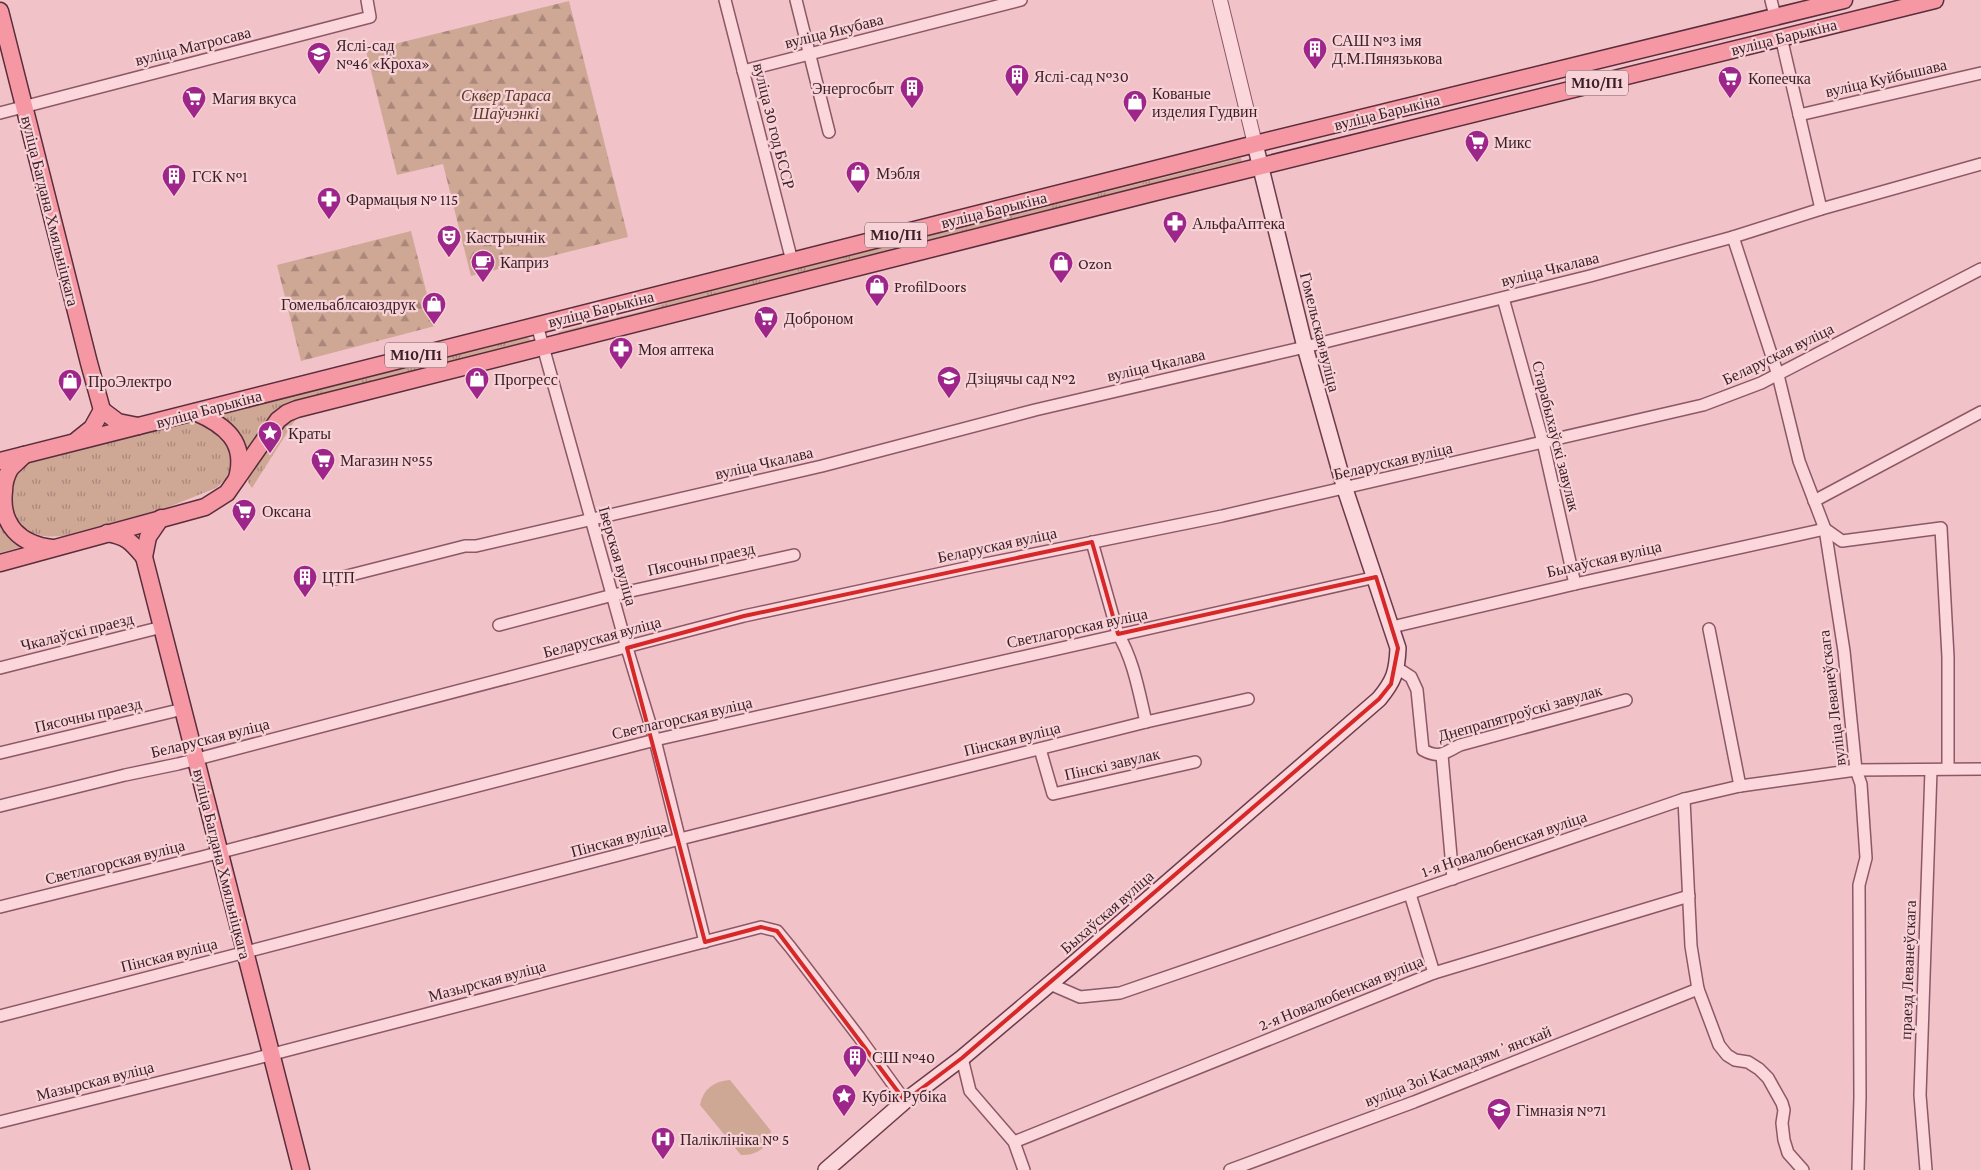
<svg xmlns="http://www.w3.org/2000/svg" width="1981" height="1170" font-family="'Crimson Pro',serif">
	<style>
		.grass { fill: url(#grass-tufts) }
		.forest { fill: url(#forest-firs) }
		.pitch { fill: #cfa795 }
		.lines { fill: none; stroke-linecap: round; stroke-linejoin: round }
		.minor-casing { stroke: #8c5867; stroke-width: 14 }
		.tertiary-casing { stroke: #8c5867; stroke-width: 16 }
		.secondary-casing { stroke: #6d3b4b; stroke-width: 18 }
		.primary-casing { stroke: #592d3c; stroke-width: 19 }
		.minor { stroke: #fbd6db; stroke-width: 11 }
		.tertiary { stroke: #fbd6db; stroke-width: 14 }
		.secondary { stroke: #fbd6db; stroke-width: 15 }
		.primary { stroke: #f698a4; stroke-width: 16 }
		.marked { fill: none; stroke: #d62828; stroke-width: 4; stroke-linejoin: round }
		.labels { text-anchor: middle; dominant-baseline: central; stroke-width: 4.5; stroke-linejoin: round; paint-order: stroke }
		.shield { fill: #f7d2d6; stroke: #73535c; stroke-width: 1 }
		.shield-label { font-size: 15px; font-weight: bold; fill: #3b1d27 }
		.street-label { font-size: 16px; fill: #3b1d27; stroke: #f7d2d6 }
		.poi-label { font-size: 16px; fill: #3b1d27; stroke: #f7d2d6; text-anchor: start }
		.park-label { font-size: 16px; font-style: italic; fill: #583a23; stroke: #f7d2d6 }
	</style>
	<defs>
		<pattern id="grass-tufts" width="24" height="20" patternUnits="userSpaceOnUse" patternTransform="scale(1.25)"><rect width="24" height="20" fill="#cfa795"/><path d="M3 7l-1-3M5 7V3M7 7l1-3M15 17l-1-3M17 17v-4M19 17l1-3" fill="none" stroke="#a9877a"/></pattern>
		<pattern id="forest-firs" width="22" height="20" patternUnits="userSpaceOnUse" patternTransform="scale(1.25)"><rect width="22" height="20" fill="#cfa795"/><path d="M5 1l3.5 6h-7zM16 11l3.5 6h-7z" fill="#a9877a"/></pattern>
	</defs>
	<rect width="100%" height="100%" fill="#f1c2c8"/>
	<!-- grass -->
	<g class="grass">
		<path d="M 1241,158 L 1242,161 L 1196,172 L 1168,182 L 928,242 L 926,237 Z"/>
		<path d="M 922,238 L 923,243 L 559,334 L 558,332 L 643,311 L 679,298 Z"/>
		<path d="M 527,337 L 531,340 L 528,343 L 277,408 L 246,453 L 236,429 L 217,415 Z"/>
		<path d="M 297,417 L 252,488 L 248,482 L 248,478 C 261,457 273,427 297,417 Z"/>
		<path d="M 193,421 L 206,423 L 227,442 L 232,465 L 226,479 L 216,488 L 166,508 L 63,536 C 51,537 38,537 28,531 C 10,520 5,489 18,472 C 23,465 30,462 37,459 Z"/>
		<path d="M 0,521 L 21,545 L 21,547 L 0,553 Z"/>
	</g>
	<!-- forest -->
	<g class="forest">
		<path d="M 569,1 L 628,237 L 471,276 L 443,164 L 397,175 L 366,51 Z"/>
		<path d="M 411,231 L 435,326 L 301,361 L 277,265 Z"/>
	</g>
	<!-- pitch -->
	<path class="pitch" d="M 730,1080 L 771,1131 C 769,1147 757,1156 741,1155 L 700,1105 C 703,1089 714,1081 730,1080 Z"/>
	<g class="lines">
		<defs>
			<g id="minor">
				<path d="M 725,0 L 792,261"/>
				<path d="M 796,0 L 829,132"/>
				<path d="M 1771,0 L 1775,16"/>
				<path d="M 1781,37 L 1821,209"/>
				<path d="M 743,71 L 1021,0"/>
				<path d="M 0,113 L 370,17 L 367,0"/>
				<path d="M 1799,115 L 1981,73"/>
				<path d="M 1733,237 L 1778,375 L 1799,461 L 1825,529 L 1844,651 L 1856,770 L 1861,784 L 1866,858 L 1859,885 L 1860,1097 L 1858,1170"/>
				<path d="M 1503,298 L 1543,442 L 1575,584"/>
				<path d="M 537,325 L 627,648 L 655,740 L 705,942"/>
				<path d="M 1814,501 L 1981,412"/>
				<path d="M 1092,542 L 1118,634 C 1134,661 1139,693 1146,722"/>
				<path d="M 335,579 L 465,546 L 476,546 L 822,466 L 1035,410 L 1305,347 L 1590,276 L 1733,237 L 1821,209 L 1981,164"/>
				<path d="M 499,625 L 613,595 L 794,555"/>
				<path d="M 1392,627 L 1575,584 L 1825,529 L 1842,541 L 1941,528 L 1948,657 L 1948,768"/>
				<path d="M 1709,629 L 1740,786"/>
				<path d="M 0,668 L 162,627"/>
				<path d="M 1397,668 L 1411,677 L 1417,690 L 1423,750 C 1440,759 1444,753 1460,745 L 1626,700"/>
				<path d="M 1040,749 L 1053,794 L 1195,762"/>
				<path d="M 0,753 L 183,709"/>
				<path d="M 1442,755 L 1453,879"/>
				<path d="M 1684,799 L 1691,946 L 1698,989 L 1719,1045 L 1727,1055 L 1735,1060 L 1748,1062 L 1759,1069 L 1768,1078 L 1782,1103 L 1784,1110 L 1782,1123 L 1784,1140 L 1788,1153 L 1803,1170"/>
				<path d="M 0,806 L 125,775 L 178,764 L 744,616 L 975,566 L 1222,516 L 1703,405 L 1761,383 L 1981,269"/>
				<path d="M 1410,894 L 1434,973"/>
				<path d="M 0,907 L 202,857 L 655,740 L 1376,577"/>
				<path d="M 1050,984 L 1080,997 L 1120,993 L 1684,799 L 1740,786 L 1856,770 L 1981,769"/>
				<path d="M 0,1016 L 680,839 L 1146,722 L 1248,699"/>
				<path d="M 962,1058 L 970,1091 L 1014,1142 L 1024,1170"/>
				<path d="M 0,1122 L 254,1059 L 761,927 L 777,931 L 791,948 L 859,1037 L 905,1101"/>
				<path d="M 1014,1142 L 1434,973 L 1689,896"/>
				<path d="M 1230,1170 L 1414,1102 L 1698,989"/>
				<path d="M 1926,1170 L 1920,1095 L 1931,770"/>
			</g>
			<path id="tertiary" d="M 1220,0 L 1255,144"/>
			<path id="secondary" d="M 826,1170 L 905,1101 L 962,1058 L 1071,966 L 1379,699 C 1394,681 1397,672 1398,648 L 1345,489 L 1305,347 L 1255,144"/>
			<g id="primary">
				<path d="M 0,11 L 89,363 L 102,410"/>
				<path d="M 102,410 L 118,422 L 138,426"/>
				<path d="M 195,412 C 225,425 247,442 237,478"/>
				<path d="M 77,440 L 92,428 L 102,410"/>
				<path d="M 24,455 C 20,460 14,464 10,469 C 6,476 4,483 4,491 C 0,525 20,544 52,548"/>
				<path d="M 0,461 L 1255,144 L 1844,0"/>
				<path d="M 161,518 L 148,537 L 144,557 L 301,1170"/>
				<path d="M 107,533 C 128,537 131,542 144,557"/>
				<path d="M 0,563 L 205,507 L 227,493 L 278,420 L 287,413 L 297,409 L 1156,192 L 1935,0"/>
			</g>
		</defs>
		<!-- minor casing -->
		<use href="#minor" class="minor-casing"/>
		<!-- tertiary casing -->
		<use href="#tertiary" class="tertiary-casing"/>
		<!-- secondary casing -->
		<use href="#secondary" class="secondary-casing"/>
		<!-- primary casing -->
		<use href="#primary" class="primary-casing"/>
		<!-- minor -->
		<use href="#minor" class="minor"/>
		<!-- tertiary -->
		<use href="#tertiary" class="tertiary"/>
		<!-- secondary -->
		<use href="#secondary" class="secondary"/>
		<!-- primary -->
		<use href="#primary" class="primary"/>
	</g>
	<!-- marked area -->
	<path class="marked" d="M 1092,542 L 1118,634 L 1376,577 L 1398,648 L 1391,684 L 1379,699 L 962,1058 L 905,1101 L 777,931 L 761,927 L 705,942 L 627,648 L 744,616 Z"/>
	<!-- icons -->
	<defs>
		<symbol id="building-pin" viewBox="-11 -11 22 30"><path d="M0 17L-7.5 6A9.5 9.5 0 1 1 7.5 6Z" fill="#9e2589" stroke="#f7d2d6"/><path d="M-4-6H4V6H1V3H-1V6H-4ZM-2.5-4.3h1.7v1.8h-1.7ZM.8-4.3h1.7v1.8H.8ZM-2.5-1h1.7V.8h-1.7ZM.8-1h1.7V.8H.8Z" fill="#fff"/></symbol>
		<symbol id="school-pin" viewBox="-11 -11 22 30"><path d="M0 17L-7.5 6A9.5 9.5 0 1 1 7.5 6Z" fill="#9e2589" stroke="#f7d2d6"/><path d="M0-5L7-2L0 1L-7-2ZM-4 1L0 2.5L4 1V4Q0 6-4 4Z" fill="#fff"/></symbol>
		<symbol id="supermarket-pin" viewBox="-11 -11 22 30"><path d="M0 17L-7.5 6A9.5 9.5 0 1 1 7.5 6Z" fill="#9e2589" stroke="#f7d2d6"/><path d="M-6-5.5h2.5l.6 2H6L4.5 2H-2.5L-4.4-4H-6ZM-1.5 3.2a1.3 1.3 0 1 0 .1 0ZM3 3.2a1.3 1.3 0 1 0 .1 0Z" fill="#fff"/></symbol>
		<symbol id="shop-pin" viewBox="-11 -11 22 30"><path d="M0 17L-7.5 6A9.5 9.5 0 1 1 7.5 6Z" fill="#9e2589" stroke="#f7d2d6"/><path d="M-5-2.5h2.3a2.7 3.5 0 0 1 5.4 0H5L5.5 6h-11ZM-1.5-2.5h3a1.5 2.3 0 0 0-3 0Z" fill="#fff"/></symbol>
		<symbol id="pharmacy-pin" viewBox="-11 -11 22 30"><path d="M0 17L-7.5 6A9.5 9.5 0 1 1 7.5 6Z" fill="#9e2589" stroke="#f7d2d6"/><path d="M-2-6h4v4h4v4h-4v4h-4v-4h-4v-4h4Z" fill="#fff"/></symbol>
		<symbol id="theatre-pin" viewBox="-11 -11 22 30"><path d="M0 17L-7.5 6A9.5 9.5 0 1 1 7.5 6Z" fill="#9e2589" stroke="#f7d2d6"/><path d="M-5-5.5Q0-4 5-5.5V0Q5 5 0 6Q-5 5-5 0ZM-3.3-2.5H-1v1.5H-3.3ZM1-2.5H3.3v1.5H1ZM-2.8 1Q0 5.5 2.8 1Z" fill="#fff"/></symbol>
		<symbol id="cafe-pin" viewBox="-11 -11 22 30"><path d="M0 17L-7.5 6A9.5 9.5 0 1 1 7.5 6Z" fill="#9e2589" stroke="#f7d2d6"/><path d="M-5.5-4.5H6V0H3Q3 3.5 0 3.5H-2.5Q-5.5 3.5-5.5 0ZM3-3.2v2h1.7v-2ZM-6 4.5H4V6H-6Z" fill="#fff"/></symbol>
		<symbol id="sight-pin" viewBox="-11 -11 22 30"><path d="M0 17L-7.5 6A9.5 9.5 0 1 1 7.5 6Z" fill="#9e2589" stroke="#f7d2d6"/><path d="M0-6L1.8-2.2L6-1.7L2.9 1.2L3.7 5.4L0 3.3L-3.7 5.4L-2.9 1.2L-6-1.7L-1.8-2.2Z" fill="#fff"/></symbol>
		<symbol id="hospital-pin" viewBox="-11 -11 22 30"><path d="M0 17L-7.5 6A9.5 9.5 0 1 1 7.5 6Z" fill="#9e2589" stroke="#f7d2d6"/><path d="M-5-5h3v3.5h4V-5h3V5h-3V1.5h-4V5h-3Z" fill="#fff"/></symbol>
	</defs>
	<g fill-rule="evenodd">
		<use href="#building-pin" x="1301" y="35" width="28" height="38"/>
		<use href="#school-pin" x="305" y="40" width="28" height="38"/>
		<use href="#building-pin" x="1003" y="62" width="28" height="38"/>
		<use href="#supermarket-pin" x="1716" y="64" width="28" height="38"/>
		<use href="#building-pin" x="898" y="74" width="28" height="38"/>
		<use href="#supermarket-pin" x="180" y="84" width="28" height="38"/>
		<use href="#shop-pin" x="1121" y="88" width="28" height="38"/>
		<use href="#supermarket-pin" x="1463" y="128" width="28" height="38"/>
		<use href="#shop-pin" x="844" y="159" width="28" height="38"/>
		<use href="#building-pin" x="160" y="162" width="28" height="38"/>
		<use href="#pharmacy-pin" x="315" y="185" width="28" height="38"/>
		<use href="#pharmacy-pin" x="1161" y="209" width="28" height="38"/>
		<use href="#theatre-pin" x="435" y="223" width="28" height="38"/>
		<use href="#cafe-pin" x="469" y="248" width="28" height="38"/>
		<use href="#shop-pin" x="1047" y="249" width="28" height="38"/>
		<use href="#shop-pin" x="863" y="272" width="28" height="38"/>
		<use href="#shop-pin" x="420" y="290" width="28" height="38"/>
		<use href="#supermarket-pin" x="752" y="304" width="28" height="38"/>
		<use href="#pharmacy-pin" x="607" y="335" width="28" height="38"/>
		<use href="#school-pin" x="935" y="364" width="28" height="38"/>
		<use href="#shop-pin" x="463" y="365" width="28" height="38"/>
		<use href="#shop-pin" x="56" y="367" width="28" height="38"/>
		<use href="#sight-pin" x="256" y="419" width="28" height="38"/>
		<use href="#supermarket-pin" x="309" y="446" width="28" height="38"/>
		<use href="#supermarket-pin" x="230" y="497" width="28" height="38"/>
		<use href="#building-pin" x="291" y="563" width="28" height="38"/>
		<use href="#building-pin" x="841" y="1043" width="28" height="38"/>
		<use href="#sight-pin" x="830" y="1082" width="28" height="38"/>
		<use href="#school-pin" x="1485" y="1096" width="28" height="38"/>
		<use href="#hospital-pin" x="649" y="1125" width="28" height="38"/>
	</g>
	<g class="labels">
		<!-- shield labels -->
		<g class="shield">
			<rect x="1566" y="70.5" width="62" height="25" rx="4"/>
			<rect x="865" y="222.5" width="62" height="25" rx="4"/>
			<rect x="385" y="342.5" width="62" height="25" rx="4"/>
		</g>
		<g class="shield-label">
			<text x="1597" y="83">М10/П1</text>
			<text x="896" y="235">М10/П1</text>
			<text x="416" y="355">М10/П1</text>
		</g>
		<!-- street labels -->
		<g class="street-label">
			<text transform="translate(834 31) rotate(-14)">вуліца Якубава</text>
			<text transform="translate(1784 37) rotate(-14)">вуліца Барыкіна</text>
			<text transform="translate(193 46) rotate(-14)">вуліца Матросава</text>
			<text transform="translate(1886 78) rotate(-13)">вуліца Куйбышава</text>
			<text transform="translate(1387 112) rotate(-14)">вуліца Барыкіна</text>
			<text transform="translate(774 126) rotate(76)">вуліца 30 год БССР</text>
			<text transform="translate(994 210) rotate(-14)">вуліца Барыкіна</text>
			<text transform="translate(50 211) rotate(76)">вуліца Багдана Хмяльніцкага</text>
			<text transform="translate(1550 269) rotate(-14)">вуліца Чкалава</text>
			<text transform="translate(601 309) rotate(-14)">вуліца Барыкіна</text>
			<text transform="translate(1320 332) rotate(76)">Гомельская вуліца</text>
			<text transform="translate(1778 354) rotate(-26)">Беларуская вуліца</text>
			<text transform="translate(1156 365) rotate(-13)">вуліца Чкалава</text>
			<text transform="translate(209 409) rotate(-15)">вуліца Барыкіна</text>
			<text transform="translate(1556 436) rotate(76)">Старабыхаўскі завулак</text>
			<text transform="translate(1393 461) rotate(-13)">Беларуская вуліца</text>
			<text transform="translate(764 463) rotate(-13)">вуліца Чкалава</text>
			<text transform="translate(997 545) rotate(-12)">Беларуская вуліца</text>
			<text transform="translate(618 556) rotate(74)">Іверская вуліца</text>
			<text transform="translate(701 559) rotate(-12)">Пясочны праезд</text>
			<text transform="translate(1604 559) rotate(-13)">Быхаўская вуліца</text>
			<text transform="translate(1077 628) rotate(-12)">Светлагорская вуліца</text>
			<text transform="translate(77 632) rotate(-14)">Чкалаўскі праезд</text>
			<text transform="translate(602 637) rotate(-15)">Беларуская вуліца</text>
			<text transform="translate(1832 698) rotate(-97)">вуліца Леванеўскага</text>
			<text transform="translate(1520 713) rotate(-16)">Днепрапятроўскі завулак</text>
			<text transform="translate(88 715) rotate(-13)">Пясочны праезд</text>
			<text transform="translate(682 718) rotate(-13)">Светлагорская вуліца</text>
			<text transform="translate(210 738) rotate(-14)">Беларуская вуліца</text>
			<text transform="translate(1012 739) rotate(-14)">Пінская вуліца</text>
			<text transform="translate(1112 764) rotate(-13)">Пінскі завулак</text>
			<text transform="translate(619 839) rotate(-15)">Пінская вуліца</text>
			<text transform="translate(1504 844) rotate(-19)">1-я Новалюбенская вуліца</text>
			<text transform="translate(115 862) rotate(-14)">Светлагорская вуліца</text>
			<text transform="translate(222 864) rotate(76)">вуліца Багдана Хмяльніцкага</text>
			<text transform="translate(1107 912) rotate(-41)">Быхаўская вуліца</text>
			<text transform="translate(169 955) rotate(-14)">Пінская вуліца</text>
			<text transform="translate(1908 970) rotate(-88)">праезд Леванеўскага</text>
			<text transform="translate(487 981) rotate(-15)">Мазырская вуліца</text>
			<text transform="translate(1341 993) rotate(-22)">2-я Новалюбенская вуліца</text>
			<text transform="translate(1458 1066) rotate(-21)">вуліца Зоі Касмадзямʼянскай</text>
			<text transform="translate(95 1081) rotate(-14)">Мазырская вуліца</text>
		</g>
		<!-- poi labels -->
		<g class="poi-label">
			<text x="1332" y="40">САШ №3 імя<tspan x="1332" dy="18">Д.М.Пянязькова</tspan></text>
			<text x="336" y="45">Яслі-сад<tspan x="336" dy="18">№46 «Кроха»</tspan></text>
			<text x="1034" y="76">Яслі-сад №30</text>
			<text x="1748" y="78">Копеечка</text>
			<text x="894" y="88" text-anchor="end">Энергосбыт</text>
			<text x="1152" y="93">Кованые<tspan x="1152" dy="18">изделия Гудвин</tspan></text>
			<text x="212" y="98">Магия вкуса</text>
			<text x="1494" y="142">Микс</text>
			<text x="876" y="173">Мэбля</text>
			<text x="192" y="176">ГСК №1</text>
			<text x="346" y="199">Фармацыя № 115</text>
			<text x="1192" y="223">АльфаАптека</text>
			<text x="466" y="237">Кастрычнік</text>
			<text x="500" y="262">Каприз</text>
			<text x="1078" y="263">Ozon</text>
			<text x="894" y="286">ProfilDoors</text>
			<text x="416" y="304" text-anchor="end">Гомельаблсаюздрук</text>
			<text x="784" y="318">Доброном</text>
			<text x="638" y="349">Моя аптека</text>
			<text x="966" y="378">Дзіцячы сад №2</text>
			<text x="494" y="379">Прогресс</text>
			<text x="88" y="381">ПроЭлектро</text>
			<text x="288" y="433">Краты</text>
			<text x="340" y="460">Магазин №55</text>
			<text x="262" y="511">Оксана</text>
			<text x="322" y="577">ЦТП</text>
			<text x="872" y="1057">СШ №40</text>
			<text x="862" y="1096">Кубік Рубіка</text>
			<text x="1516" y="1110">Гімназія №71</text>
			<text x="680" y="1139">Паліклініка № 5</text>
		</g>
		<!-- park labels -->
		<g class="park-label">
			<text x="506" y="95">Сквер Тараса<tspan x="506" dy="18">Шаўчэнкі</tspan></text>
		</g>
	</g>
</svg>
